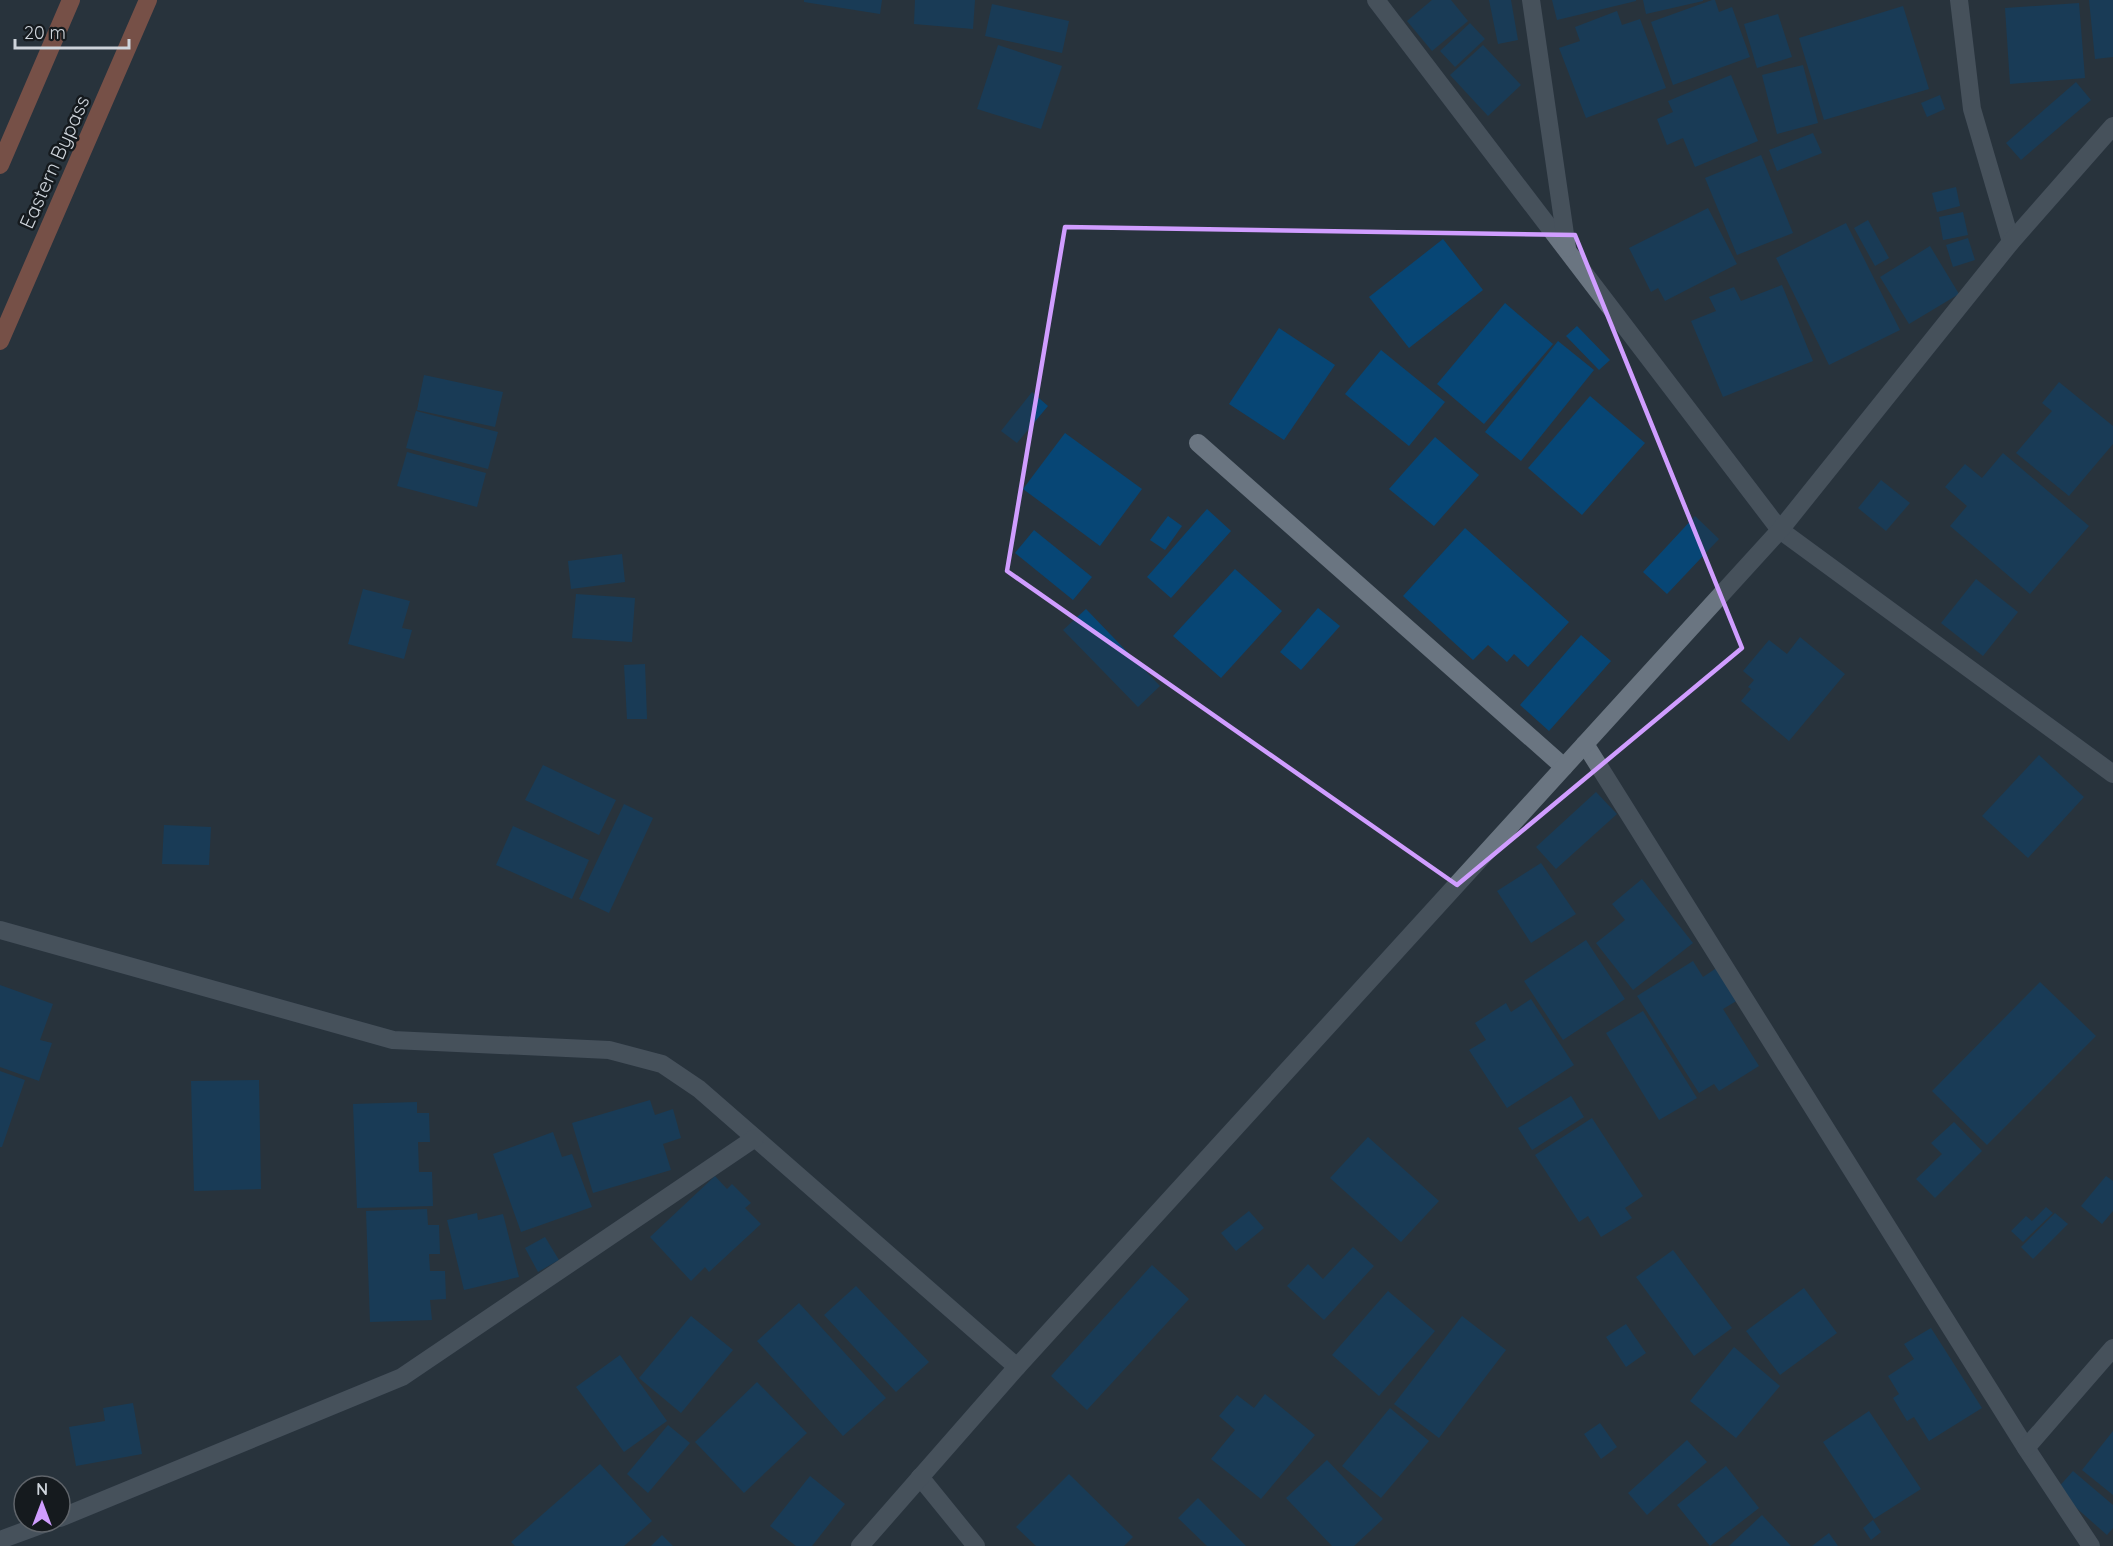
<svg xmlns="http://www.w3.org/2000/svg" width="2113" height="1546" font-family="Quicksand,sans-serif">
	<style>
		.building { fill: #074675 }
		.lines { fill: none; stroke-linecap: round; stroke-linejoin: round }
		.street { stroke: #6a7581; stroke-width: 18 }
		.highway { stroke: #d57356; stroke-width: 18 }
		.marked { fill: none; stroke: #d09dff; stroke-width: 4.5; stroke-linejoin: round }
		.labels { text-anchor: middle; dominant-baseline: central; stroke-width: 5; stroke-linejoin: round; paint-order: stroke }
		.street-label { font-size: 20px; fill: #ced4db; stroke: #151a1e }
	</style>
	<rect width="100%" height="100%" fill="#28333d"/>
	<!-- building -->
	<g class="building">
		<path d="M 804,0 L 882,0 L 880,14 L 804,2 Z"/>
		<path d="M 915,0 L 975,0 L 973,29 L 914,24 Z"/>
		<path d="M 1432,0 L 1451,0 L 1468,21 L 1432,51 L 1407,21 Z"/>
		<path d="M 1489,0 L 1511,0 L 1518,40 L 1498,44 Z"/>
		<path d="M 1552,0 L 1636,0 L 1636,1 L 1557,20 Z"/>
		<path d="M 1643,0 L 1703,0 L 1703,1 L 1646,14 Z"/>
		<path d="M 1712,0 L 1715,0 L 1719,12 L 1732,7 L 1750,57 L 1673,85 L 1651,22 Z"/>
		<path d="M 2089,0 L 2113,0 L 2113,57 L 2095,59 Z"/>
		<path d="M 2079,3 L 2085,78 L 2010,84 L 2005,8 Z"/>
		<path d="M 992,4 L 1069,21 L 1062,53 L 985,36 Z"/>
		<path d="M 1903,6 L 1929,89 L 1824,120 L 1799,38 Z"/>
		<path d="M 1617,11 L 1622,25 L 1640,19 L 1666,88 L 1586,118 L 1559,48 L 1580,41 L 1575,27 Z"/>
		<path d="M 1778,14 L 1792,57 L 1757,68 L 1744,24 Z"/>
		<path d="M 1470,23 L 1485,39 L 1455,67 L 1440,51 Z"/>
		<path d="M 998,45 L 1062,66 L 1041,129 L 977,109 Z"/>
		<path d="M 1483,45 L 1521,85 L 1488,116 L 1450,75 Z"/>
		<path d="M 1803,65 L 1818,123 L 1777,134 L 1762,75 Z"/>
		<path d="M 1731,75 L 1758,141 L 1695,167 L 1683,138 L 1667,145 L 1657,119 L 1673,112 L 1668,101 Z"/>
		<path d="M 2076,82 L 2091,100 L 2021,160 L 2006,143 Z"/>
		<path d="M 1940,95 L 1945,109 L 1927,117 L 1921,103 Z"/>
		<path d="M 1813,133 L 1822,153 L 1777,171 L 1769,150 Z"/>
		<path d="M 1761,155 L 1793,233 L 1737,255 L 1705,178 Z"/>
		<path d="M 1956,187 L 1960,206 L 1937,212 L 1932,193 Z"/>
		<path d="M 1708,208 L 1737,264 L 1665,301 L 1658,288 L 1651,292 L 1629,248 Z"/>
		<path d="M 1963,212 L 1968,235 L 1943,240 L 1939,217 Z"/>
		<path d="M 1868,220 L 1889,258 L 1875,266 L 1854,228 Z"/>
		<path d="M 1846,223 L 1900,330 L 1829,365 L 1776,258 Z"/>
		<path d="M 1968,238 L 1975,260 L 1953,267 L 1946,245 Z"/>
		<path d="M 1443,239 L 1483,290 L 1409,348 L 1369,297 Z"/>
		<path d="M 1930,246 L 1959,294 L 1909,324 L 1880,277 Z"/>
		<path d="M 1782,285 L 1813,361 L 1723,397 L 1691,321 L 1716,311 L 1709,297 L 1734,287 L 1741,301 Z"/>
		<path d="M 1505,303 L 1553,344 L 1484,424 L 1437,384 Z"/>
		<path d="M 1577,326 L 1610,360 L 1599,370 L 1566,336 Z"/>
		<path d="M 1279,328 L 1335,365 L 1284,440 L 1229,404 Z"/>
		<path d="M 1558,341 L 1594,370 L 1521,461 L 1485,432 Z"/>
		<path d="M 1381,350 L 1445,402 L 1409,446 L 1345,394 Z"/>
		<path d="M 424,375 L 503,392 L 495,427 L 417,410 Z"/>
		<path d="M 2059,382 L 2113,426 L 2113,444 L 2069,496 L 2016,453 L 2052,411 L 2042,403 Z"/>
		<path d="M 1032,392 L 1048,406 L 1017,443 L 1001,431 Z"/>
		<path d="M 1590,396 L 1645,443 L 1582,515 L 1528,468 Z"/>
		<path d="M 416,411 L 498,432 L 488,469 L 406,448 Z"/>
		<path d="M 1065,433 L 1142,489 L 1100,546 L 1023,489 Z"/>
		<path d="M 1435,437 L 1479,475 L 1434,526 L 1389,489 Z"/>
		<path d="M 407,452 L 486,473 L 477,507 L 397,486 Z"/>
		<path d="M 2003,453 L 2089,526 L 2030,594 L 1950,526 L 1967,506 L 1945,487 L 1965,464 L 1982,478 Z"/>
		<path d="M 1881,480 L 1910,503 L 1886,531 L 1858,508 Z"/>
		<path d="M 1207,509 L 1231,531 L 1171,598 L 1147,577 Z"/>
		<path d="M 1168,516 L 1182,526 L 1165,550 L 1150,540 Z"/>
		<path d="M 1695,516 L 1719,539 L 1667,594 L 1643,572 Z"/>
		<path d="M 1465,528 L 1569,622 L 1528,667 L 1514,654 L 1507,662 L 1488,645 L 1473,660 L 1403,596 Z"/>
		<path d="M 1034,530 L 1092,577 L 1073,600 L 1015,553 Z"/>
		<path d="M 622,554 L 625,582 L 571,589 L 568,561 Z"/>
		<path d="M 1235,569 L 1282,611 L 1221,678 L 1173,636 Z"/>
		<path d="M 1976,579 L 2018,612 L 1983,656 L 1941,623 Z"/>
		<path d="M 363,589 L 410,601 L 402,628 L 412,630 L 404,659 L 348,644 Z"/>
		<path d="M 576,594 L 635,598 L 632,642 L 572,638 Z"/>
		<path d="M 1318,608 L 1340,626 L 1301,670 L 1280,652 Z"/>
		<path d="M 1086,609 L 1160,686 L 1138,707 L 1063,630 Z"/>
		<path d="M 1581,635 L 1611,661 L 1549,731 L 1520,705 Z"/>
		<path d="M 1800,637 L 1845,674 L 1789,741 L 1741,701 L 1751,689 L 1748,687 L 1754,680 L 1743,671 L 1769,640 L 1787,654 Z"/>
		<path d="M 645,664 L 647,719 L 627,719 L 624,665 Z"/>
		<path d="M 2039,755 L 2084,797 L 2028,858 L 1982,816 Z"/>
		<path d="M 543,765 L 616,800 L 599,835 L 525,800 Z"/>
		<path d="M 1596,792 L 1617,814 L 1556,869 L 1536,847 Z"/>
		<path d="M 624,804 L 653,818 L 609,913 L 579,899 Z"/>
		<path d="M 164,825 L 211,827 L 209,865 L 162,864 Z"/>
		<path d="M 513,826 L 589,860 L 572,899 L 496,865 Z"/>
		<path d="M 1541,863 L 1576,914 L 1531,943 L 1497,891 Z"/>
		<path d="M 1642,879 L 1693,943 L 1633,990 L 1596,943 L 1625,920 L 1612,904 Z"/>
		<path d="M 1586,940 L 1625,999 L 1563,1040 L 1524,981 Z"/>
		<path d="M 1693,961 L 1703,977 L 1718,967 L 1738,1000 L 1723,1009 L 1759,1066 L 1719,1091 L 1714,1084 L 1699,1093 L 1637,996 Z"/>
		<path d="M 2040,982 L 2096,1036 L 1987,1145 L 1932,1091 Z"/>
		<path d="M 0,985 L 53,1004 L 40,1040 L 52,1043 L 39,1081 L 0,1067 Z"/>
		<path d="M 1531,999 L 1574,1065 L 1507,1108 L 1469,1050 L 1486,1040 L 1475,1023 L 1506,1003 L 1511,1012 Z"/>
		<path d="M 1643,1011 L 1697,1098 L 1659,1120 L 1606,1033 Z"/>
		<path d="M 0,1071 L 25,1080 L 2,1147 L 0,1147 Z"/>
		<path d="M 259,1080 L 261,1189 L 194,1191 L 191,1081 Z"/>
		<path d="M 1571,1096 L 1584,1117 L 1532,1150 L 1518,1128 Z"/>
		<path d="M 650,1100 L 655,1115 L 673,1109 L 681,1138 L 663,1144 L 671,1170 L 593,1193 L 572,1123 Z"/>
		<path d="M 417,1102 L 417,1113 L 429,1113 L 430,1142 L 418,1142 L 419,1172 L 432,1172 L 433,1206 L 357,1208 L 353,1104 Z"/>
		<path d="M 1592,1118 L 1643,1196 L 1625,1208 L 1632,1218 L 1601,1237 L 1588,1216 L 1579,1222 L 1535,1155 Z"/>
		<path d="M 1954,1122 L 1982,1151 L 1935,1198 L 1916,1179 L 1942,1154 L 1931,1143 Z"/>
		<path d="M 553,1132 L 562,1157 L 572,1154 L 592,1207 L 521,1232 L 493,1154 Z"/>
		<path d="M 1368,1137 L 1439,1201 L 1401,1242 L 1330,1178 Z"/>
		<path d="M 715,1176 L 727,1189 L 732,1184 L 751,1203 L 745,1208 L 761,1224 L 709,1272 L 705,1267 L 691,1281 L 650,1237 Z"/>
		<path d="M 2106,1176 L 2113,1181 L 2113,1211 L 2102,1224 L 2081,1206 Z"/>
		<path d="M 2046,1207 L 2053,1213 L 2023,1242 L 2011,1231 L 2026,1216 L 2032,1221 Z"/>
		<path d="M 427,1209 L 428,1225 L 439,1225 L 440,1254 L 429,1254 L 430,1271 L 445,1271 L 446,1299 L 430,1300 L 432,1320 L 370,1322 L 366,1211 Z"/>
		<path d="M 1249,1211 L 1264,1228 L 1236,1251 L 1221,1233 Z"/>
		<path d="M 477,1213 L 478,1220 L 503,1214 L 519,1277 L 464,1290 L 447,1220 Z"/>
		<path d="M 2055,1213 L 2068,1224 L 2033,1259 L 2021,1247 Z"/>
		<path d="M 545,1237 L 559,1260 L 538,1272 L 525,1248 Z"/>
		<path d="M 1353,1247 L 1374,1266 L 1324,1320 L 1287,1286 L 1308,1264 L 1323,1279 Z"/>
		<path d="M 1673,1250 L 1732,1328 L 1694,1356 L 1636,1277 Z"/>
		<path d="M 1152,1265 L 1189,1299 L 1087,1410 L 1051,1376 Z"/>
		<path d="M 856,1286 L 929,1362 L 896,1392 L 824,1315 Z"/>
		<path d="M 1804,1288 L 1837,1333 L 1780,1375 L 1746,1331 Z"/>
		<path d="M 1388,1291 L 1435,1331 L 1379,1396 L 1332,1355 Z"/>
		<path d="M 799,1303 L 886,1398 L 843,1436 L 757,1341 Z"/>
		<path d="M 691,1316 L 733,1350 L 681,1413 L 639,1378 Z"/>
		<path d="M 1462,1316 L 1506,1350 L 1439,1438 L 1394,1404 Z"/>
		<path d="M 1626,1324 L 1646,1353 L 1626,1367 L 1606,1337 Z"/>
		<path d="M 1931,1328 L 1982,1408 L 1929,1441 L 1914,1417 L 1907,1421 L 1893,1398 L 1899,1394 L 1888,1376 L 1914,1359 L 1904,1344 Z"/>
		<path d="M 1734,1347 L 1780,1386 L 1736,1438 L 1690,1401 Z"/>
		<path d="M 620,1355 L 667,1421 L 624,1452 L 576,1387 Z"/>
		<path d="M 757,1382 L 807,1433 L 744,1493 L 695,1442 Z"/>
		<path d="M 1265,1394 L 1315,1435 L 1261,1499 L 1211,1459 L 1235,1430 L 1219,1416 L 1237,1395 L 1254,1408 Z"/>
		<path d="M 133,1403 L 142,1454 L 76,1466 L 69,1427 L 105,1421 L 103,1408 Z"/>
		<path d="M 1390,1408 L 1429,1441 L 1381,1498 L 1342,1466 Z"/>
		<path d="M 1869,1411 L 1921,1489 L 1874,1519 L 1823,1442 Z"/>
		<path d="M 1600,1423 L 1617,1447 L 1601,1459 L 1584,1434 Z"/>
		<path d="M 668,1425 L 690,1443 L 648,1493 L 627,1474 Z"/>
		<path d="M 2113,1431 L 2113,1495 L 2082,1470 Z"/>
		<path d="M 1687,1440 L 1707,1462 L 1647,1515 L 1628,1493 Z"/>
		<path d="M 1327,1460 L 1383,1519 L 1354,1546 L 1332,1546 L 1286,1498 Z"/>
		<path d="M 600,1464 L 652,1521 L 624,1546 L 515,1546 L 511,1542 Z"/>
		<path d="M 1726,1466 L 1759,1508 L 1710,1546 L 1677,1505 Z"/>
		<path d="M 2073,1471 L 2113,1505 L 2113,1528 L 2107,1535 L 2056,1490 Z"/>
		<path d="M 1069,1474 L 1133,1537 L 1124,1546 L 1036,1546 L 1016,1527 Z"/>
		<path d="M 810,1476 L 845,1504 L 812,1546 L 796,1546 L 770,1526 Z"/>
		<path d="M 1198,1498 L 1246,1546 L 1207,1546 L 1178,1518 Z"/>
		<path d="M 1762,1515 L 1791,1546 L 1729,1546 Z"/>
		<path d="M 1873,1520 L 1881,1532 L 1871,1540 L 1863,1528 Z"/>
		<path d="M 1829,1533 L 1838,1546 L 1812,1546 Z"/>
		<path d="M 662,1535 L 673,1546 L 651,1546 Z"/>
	</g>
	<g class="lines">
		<!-- street -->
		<g class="street">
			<path d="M 1376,0 L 1780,530 L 2113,774"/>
			<path d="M 1531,0 L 1567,248"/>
			<path d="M 1959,0 L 1972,109 L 2011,242"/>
			<path d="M 1198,443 L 1564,767"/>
			<path d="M 1585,744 L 2026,1448 L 2091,1546"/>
			<path d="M 0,930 L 393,1040 L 609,1050 L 662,1064 L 699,1089 L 1017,1367"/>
			<path d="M 2026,1448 L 2113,1348"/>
			<path d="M 920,1477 L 976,1546"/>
			<path d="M 60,1518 L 402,1377 L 755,1138"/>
			<path d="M 0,1540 L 49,1522"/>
			<path d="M 860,1546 L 1017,1367 L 1780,530 L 2011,242 L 2113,126"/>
		</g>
		<!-- highway -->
		<g class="highway">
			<path d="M 0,165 L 71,0"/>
			<path d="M 0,341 L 148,0"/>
		</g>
	</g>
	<!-- marked area -->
	<path d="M0 0H2113V1546H0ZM 1065,227 L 1575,235 L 1742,648 L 1457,885 L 1007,571 Z" fill="#28333d" fill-opacity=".55" fill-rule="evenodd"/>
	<path class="marked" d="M 1065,227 L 1575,235 L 1742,648 L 1457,885 L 1007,571 Z"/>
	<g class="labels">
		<!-- street labels -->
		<g class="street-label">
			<text transform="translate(54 162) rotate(-66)">Eastern Bypass</text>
		</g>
	</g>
	<!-- north arrow -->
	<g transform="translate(42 1504)"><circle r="28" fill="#151a1e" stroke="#5f646a" stroke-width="1.5"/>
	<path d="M0-4.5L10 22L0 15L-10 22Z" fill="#d09dff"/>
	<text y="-9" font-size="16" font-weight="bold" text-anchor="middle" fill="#ced4db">N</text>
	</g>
	<!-- scale -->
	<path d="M15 39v9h114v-9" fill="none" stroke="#ced4db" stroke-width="3"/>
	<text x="24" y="39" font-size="18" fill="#ced4db" stroke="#151a1e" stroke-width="4.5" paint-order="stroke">20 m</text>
</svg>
